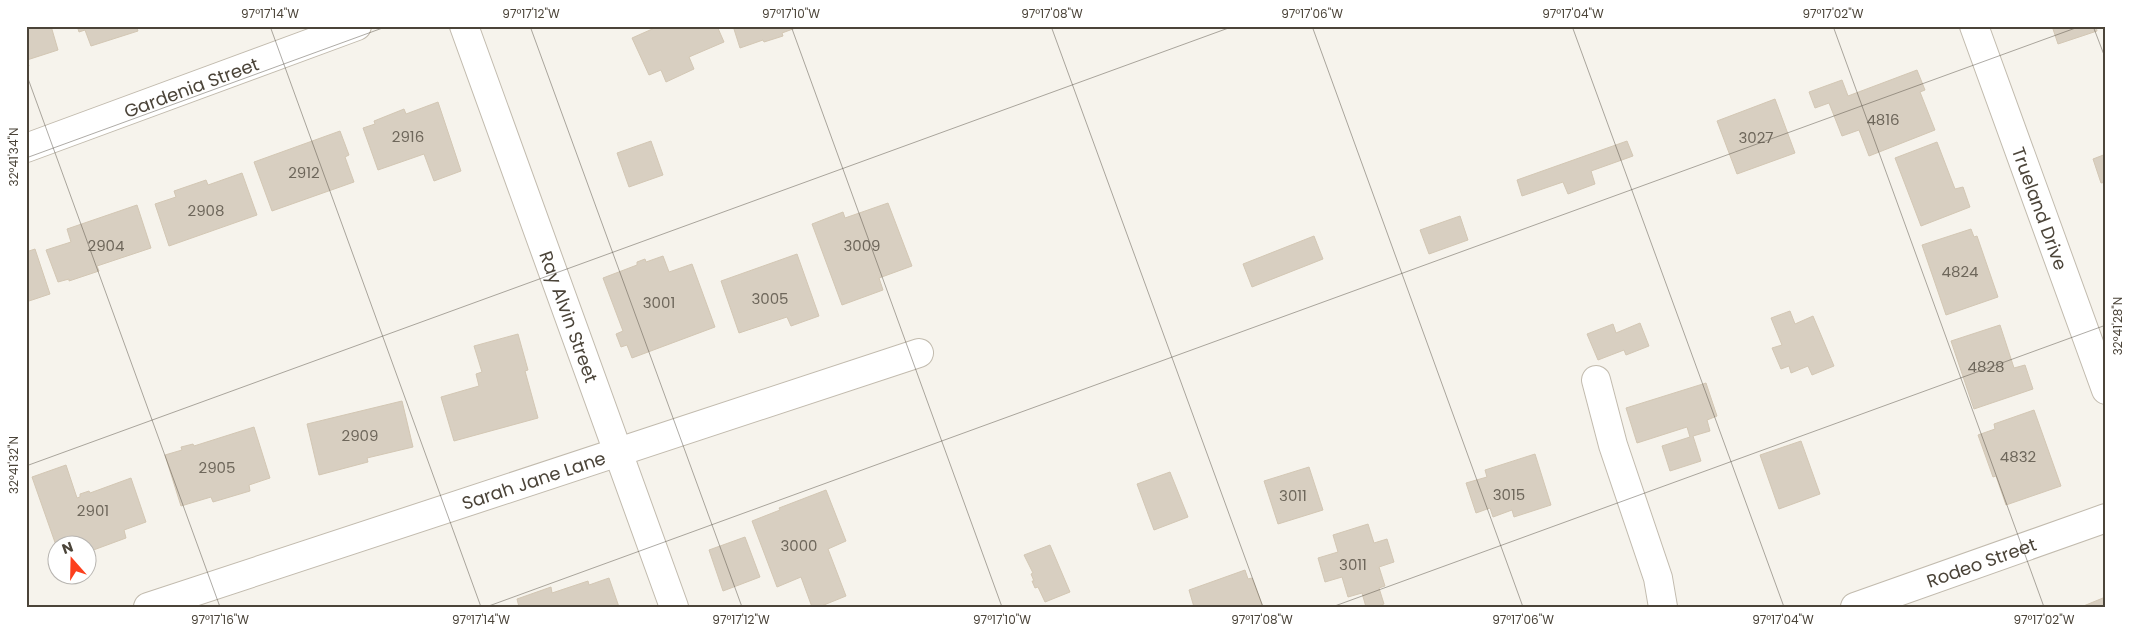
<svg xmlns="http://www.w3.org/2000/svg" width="2132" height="633" font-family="Poppins,sans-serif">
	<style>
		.building { fill: #d8cfc1; stroke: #d3c7b4 }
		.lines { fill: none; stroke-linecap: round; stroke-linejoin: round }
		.minor-casing { stroke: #c2bbae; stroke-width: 30 }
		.minor { stroke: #fff; stroke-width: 28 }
		.ticks { fill: none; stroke: #4b4439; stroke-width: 1; stroke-opacity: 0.45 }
		.labels { text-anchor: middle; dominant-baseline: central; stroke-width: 4.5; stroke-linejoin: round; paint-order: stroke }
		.number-label { font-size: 15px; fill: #6e675b }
		.street-label { font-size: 18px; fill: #4b4439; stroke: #fff }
		.neatline { fill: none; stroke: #4b4439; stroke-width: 2 }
		.ticks-label { font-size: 12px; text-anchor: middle; fill: #4b4439 }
	</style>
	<rect width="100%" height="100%" fill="#f6f3ec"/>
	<!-- building -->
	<g class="building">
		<path d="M 26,26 L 51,26 L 58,50 L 27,60 L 29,66 L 26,67 Z"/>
		<path d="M 77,26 L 136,26 L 138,31 L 91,46 L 85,30 L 79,32 Z"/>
		<path d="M 659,26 L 717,26 L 724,42 L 689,57 L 694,69 L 666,82 L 661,70 L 649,75 L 632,38 Z"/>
		<path d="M 733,26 L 801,26 L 782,33 L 783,36 L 764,42 L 763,40 L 740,48 Z"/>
		<path d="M 2052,26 L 2096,26 L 2097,31 L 2058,44 Z"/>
		<path d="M 1917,70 L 1925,90 L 1920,92 L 1935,130 L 1869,156 L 1859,130 L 1842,136 L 1829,103 L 1815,108 L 1809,92 L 1842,80 L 1848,96 Z"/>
		<path d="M 1775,99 L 1795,153 L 1737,174 L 1717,121 Z"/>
		<path d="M 438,102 L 461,171 L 434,181 L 424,154 L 378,170 L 363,128 L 375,124 L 374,121 L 404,109 L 406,114 Z"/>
		<path d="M 340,131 L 349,155 L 345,157 L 354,182 L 272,211 L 254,162 Z"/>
		<path d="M 651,141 L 663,175 L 629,187 L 617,153 Z"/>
		<path d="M 1627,141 L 1633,156 L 1591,171 L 1595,184 L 1568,194 L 1563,182 L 1522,196 L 1517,180 Z"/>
		<path d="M 1937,142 L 1955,189 L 1963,187 L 1970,207 L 1921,226 L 1895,158 Z"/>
		<path d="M 2106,154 L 2106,182 L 2101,183 L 2093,159 Z"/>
		<path d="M 242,173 L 257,215 L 169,246 L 155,204 L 176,197 L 174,191 L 206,180 L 208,185 Z"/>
		<path d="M 888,203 L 912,266 L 879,278 L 883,290 L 842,305 L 812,224 L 843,212 L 845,218 Z"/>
		<path d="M 137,205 L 151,248 L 97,266 L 99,271 L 69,281 L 69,279 L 58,282 L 46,250 L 71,242 L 67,229 Z"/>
		<path d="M 1460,216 L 1468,240 L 1429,254 L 1420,230 Z"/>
		<path d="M 1971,229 L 1974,237 L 1977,236 L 1998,297 L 1946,315 L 1922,245 Z"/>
		<path d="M 1314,236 L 1323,259 L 1252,287 L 1243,264 Z"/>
		<path d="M 35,249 L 50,294 L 26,302 L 26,252 Z"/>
		<path d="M 797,254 L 819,316 L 791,326 L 787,317 L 739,333 L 721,281 Z"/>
		<path d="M 663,256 L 669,272 L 692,264 L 715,327 L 632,358 L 627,345 L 621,347 L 616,334 L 623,331 L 603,278 L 637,265 L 637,262 L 645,259 L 646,262 Z"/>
		<path d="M 1790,311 L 1795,324 L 1813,316 L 1834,366 L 1812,375 L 1808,366 L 1791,373 L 1789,366 L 1781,369 L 1772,348 L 1782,345 L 1771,318 Z"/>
		<path d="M 1640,323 L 1649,346 L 1626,355 L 1624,350 L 1598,360 L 1587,334 L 1613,324 L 1616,333 Z"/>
		<path d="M 2000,325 L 2014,368 L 2025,365 L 2033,389 L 1974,409 L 1951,341 Z"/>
		<path d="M 518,334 L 528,370 L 525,371 L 538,418 L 454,441 L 441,397 L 479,386 L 476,374 L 482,372 L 474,346 Z"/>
		<path d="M 1706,383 L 1717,416 L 1707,420 L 1710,431 L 1693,436 L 1701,461 L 1670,471 L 1662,446 L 1690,437 L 1687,427 L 1637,443 L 1626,408 Z"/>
		<path d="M 402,401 L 413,447 L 367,458 L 368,462 L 319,475 L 307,424 Z"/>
		<path d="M 2034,410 L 2061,486 L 2006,505 L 1996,476 L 1993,477 L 1978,435 L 1995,429 L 1994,424 Z"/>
		<path d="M 254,427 L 270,478 L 249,485 L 250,491 L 213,502 L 211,497 L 181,506 L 165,455 L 182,450 L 181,447 L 193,444 L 194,446 Z"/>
		<path d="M 1801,441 L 1820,494 L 1779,509 L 1760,455 Z"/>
		<path d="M 1535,454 L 1551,505 L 1514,517 L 1512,510 L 1493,517 L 1490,508 L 1476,513 L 1466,483 L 1487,477 L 1485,470 Z"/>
		<path d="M 66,465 L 77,498 L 80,497 L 80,494 L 89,491 L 90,493 L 131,478 L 146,522 L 124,530 L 126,538 L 88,552 L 88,546 L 58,546 L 58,551 L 32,477 Z"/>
		<path d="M 1309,467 L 1323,510 L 1278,524 L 1264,481 Z"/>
		<path d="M 1170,472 L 1188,517 L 1154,530 L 1137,484 Z"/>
		<path d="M 826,490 L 846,541 L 828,549 L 846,596 L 819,607 L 812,607 L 801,577 L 777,587 L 752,521 L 780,510 L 779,508 Z"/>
		<path d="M 1368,524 L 1374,543 L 1387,539 L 1394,562 L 1379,567 L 1385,586 L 1379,588 L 1384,604 L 1375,607 L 1366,607 L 1362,593 L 1348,597 L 1342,577 L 1325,582 L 1318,558 L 1338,552 L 1333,535 Z"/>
		<path d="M 745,537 L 760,577 L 723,591 L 709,550 Z"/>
		<path d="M 1050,545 L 1070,592 L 1045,602 L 1038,587 L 1035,588 L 1032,581 L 1034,581 L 1031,574 L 1033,573 L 1024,555 Z"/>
		<path d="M 1245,570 L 1248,579 L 1252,578 L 1263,607 L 1194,607 L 1189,590 Z"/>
		<path d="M 609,578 L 619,607 L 519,607 L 517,599 L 551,587 L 552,593 L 588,581 L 589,585 Z"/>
		<path d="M 2103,598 L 2106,599 L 2106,607 L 2081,607 Z"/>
	</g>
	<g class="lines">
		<defs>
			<g id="minor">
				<path id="s1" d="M 464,26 L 674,607"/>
				<path id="s2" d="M 1974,26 L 2106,390"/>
				<path id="s3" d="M 26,148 L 357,26"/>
				<path d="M 1596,380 L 1613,445 L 1658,578 L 1663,607"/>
				<path id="s4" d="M 148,607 L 919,353"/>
				<path id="s5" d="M 1855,607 L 2106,518"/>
			</g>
		</defs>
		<!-- minor casing -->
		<use href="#minor" class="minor-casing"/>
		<!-- minor -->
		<use href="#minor" class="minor"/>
	</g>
	<!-- ticks -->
	<path class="ticks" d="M 270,26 L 481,607M 530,26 L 742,607M 791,26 L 1002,607M 1051,26 L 1263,607M 1312,26 L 1523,607M 1572,26 L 1784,607M 1833,26 L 2044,607M 2093,26 L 2106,60M 26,73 L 220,607M 26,158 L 388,26M 26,466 L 1234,26M 486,607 L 2081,26M 1332,607 L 2106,325"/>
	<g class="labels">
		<!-- number labels -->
		<g class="number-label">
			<text x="1883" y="119">4816</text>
			<text x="408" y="136">2916</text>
			<text x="1756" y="137">3027</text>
			<text x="304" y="172">2912</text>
			<text x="206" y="210">2908</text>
			<text x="106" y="245">2904</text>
			<text x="862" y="245">3009</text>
			<text x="1960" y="271">4824</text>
			<text x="770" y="298">3005</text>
			<text x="659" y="302">3001</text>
			<text x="1986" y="366">4828</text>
			<text x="360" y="435">2909</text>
			<text x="2018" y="456">4832</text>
			<text x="217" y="467">2905</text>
			<text x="1509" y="494">3015</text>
			<text x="1293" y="495">3011</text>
			<text x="93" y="510">2901</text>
			<text x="799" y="545">3000</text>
			<text x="1353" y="564">3011</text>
		</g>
		<!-- street labels -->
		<g class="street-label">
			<text stroke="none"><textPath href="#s3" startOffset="176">Gardenia Street</textPath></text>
			<text stroke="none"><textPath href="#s2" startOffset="194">Trueland Drive</textPath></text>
			<text stroke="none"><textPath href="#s1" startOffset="309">Ray Alvin Street</textPath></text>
			<text stroke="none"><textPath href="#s4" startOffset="406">Sarah Jane Lane</textPath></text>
			<text stroke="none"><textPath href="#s5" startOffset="134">Rodeo Street</textPath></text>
		</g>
	</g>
	<!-- border -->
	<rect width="2132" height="633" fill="none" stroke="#ffffff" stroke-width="55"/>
	<!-- north arrow -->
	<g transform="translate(72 560) rotate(340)"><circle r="24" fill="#ffffff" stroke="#b7b4b0"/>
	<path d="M0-4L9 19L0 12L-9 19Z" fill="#fc3f1d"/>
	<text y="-8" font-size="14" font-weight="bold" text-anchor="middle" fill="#4b4439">N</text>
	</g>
	<rect x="28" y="28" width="2076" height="578" class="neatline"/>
	<g class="ticks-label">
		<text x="270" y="18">97°17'14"W</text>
		<text x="531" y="18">97°17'12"W</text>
		<text x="791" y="18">97°17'10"W</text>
		<text x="1052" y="18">97°17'08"W</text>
		<text x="1312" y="18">97°17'06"W</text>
		<text x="1573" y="18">97°17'04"W</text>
		<text x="1833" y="18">97°17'02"W</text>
		<text transform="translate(14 157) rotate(-90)" y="4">32°41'34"N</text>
		<text transform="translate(2118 326) rotate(-90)" y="4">32°41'28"N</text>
		<text transform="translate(14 465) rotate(-90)" y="4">32°41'32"N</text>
		<text x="220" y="624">97°17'16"W</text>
		<text x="481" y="624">97°17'14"W</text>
		<text x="741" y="624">97°17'12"W</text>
		<text x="1002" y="624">97°17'10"W</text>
		<text x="1262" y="624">97°17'08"W</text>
		<text x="1523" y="624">97°17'06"W</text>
		<text x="1783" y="624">97°17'04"W</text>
		<text x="2044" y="624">97°17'02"W</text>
	</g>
</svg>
